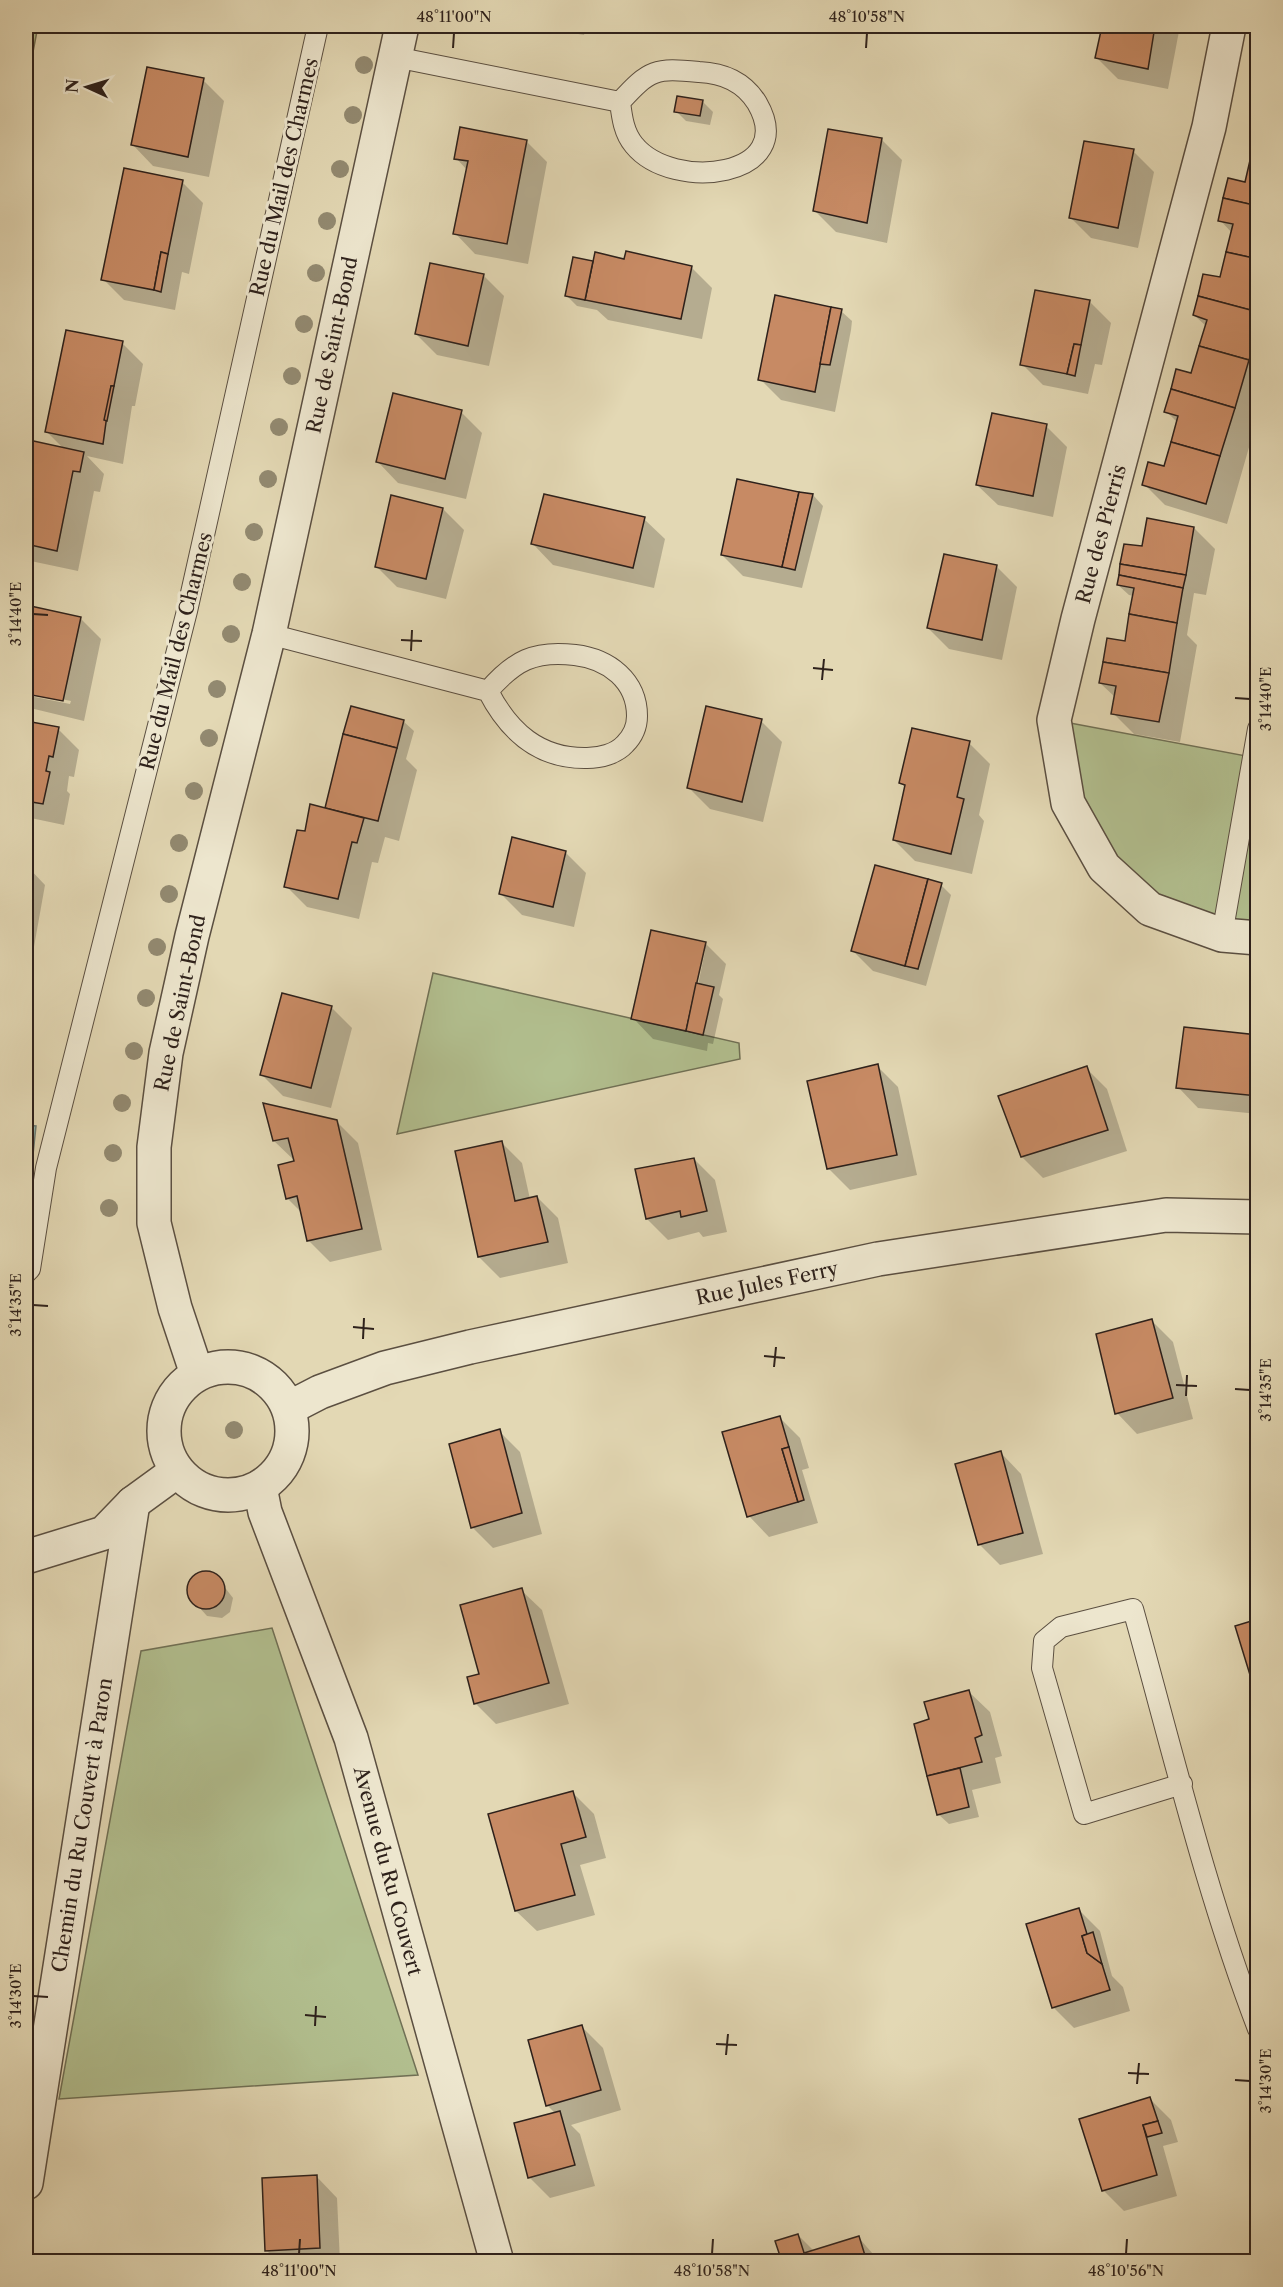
<svg xmlns="http://www.w3.org/2000/svg" width="1283" height="2287" font-family="'Libre Caslon Text',serif">
	<style>
		.green { fill: #b2bf8f; stroke: #707055; stroke-width: 1.5 }
		.water { fill: #95b9b0; stroke: #6c7c74; stroke-width: 1.5 }
		.shadow { fill: #0003; fill-rule: evenodd }
		.building { fill: #c78a64; stroke: #2e211b; stroke-width: 1.5 }
		.lines { fill: none; stroke-linecap: round; stroke-linejoin: round }
		.lane-casing { stroke: #5b4f41; stroke-width: 22 }
		.street-casing { stroke: #5b4f41; stroke-width: 36 }
		.lane { stroke: #ede6ce; stroke-width: 20 }
		.street { stroke: #ede6ce; stroke-width: 33 }
		.tree { fill: #928970 }
		.ticks { fill: none; stroke: #2e211b; stroke-width: 2 }
		.labels { text-anchor: middle; dominant-baseline: central; stroke-width: 6; stroke-linejoin: round; paint-order: stroke }
		.street-label { font-size: 20px; fill: #2e211b; stroke: #ede6ce }
		.neatline { fill: none; stroke: #2e211b; stroke-width: 2 }
		.ticks-label { font-size: 15px; text-anchor: middle; fill: #2e211b }
	</style>
	<rect width="100%" height="100%" fill="#e3d8b4"/>
	<filter id="stains"><feTurbulence type="fractalNoise" baseFrequency=".00333" numOctaves="4"/><feColorMatrix values="0 0 0 0 .2 0 0 0 0 .09 0 0 0 0 .02 0 0 0 .5 -.17"/></filter>
	<radialGradient id="worn" r=".72"><stop offset=".6" stop-color="#630" stop-opacity="0"/><stop offset="1" stop-color="#630" stop-opacity=".3"/></radialGradient>
	<!-- green -->
	<g class="green">
		<path d="M 26,26 L 38,26 L 26,88 Z"/>
		<path d="M 1054,720 L 1257,758 L 1257,938 L 1222,935 L 1104,867 Z"/>
		<path d="M 433,973 L 739,1043 L 740,1059 L 397,1134 Z"/>
		<path d="M 272,1628 L 418,2075 L 59,2099 L 141,1651 Z"/>
	</g>
	<!-- water -->
	<path class="water" d="M 26,1125 L 36,1126 L 28,1202 L 26,1205 Z"/>
	<!-- shadow -->
	<g class="shadow">
		<path d="M 532,26 L 586,26 L 584,35 Z"/>
		<path d="M 1104,26 L 1180,26 L 1168,89 L 1118,79 L 1097,58 Z"/>
		<path d="M 1258,59 L 1258,79 L 1254,75 Z"/>
		<path d="M 203,80 L 224,101 L 209,177 L 153,166 L 133,145 Z"/>
		<path d="M 703,102 L 713,112 L 710,125 L 686,121 L 676,111 Z"/>
		<path d="M 881,139 L 902,160 L 887,243 L 836,232 L 815,211 Z"/>
		<path d="M 526,141 L 547,162 L 528,264 L 475,254 L 455,233 L 467,170 L 456,158 Z"/>
		<path d="M 1133,151 L 1154,172 L 1138,248 L 1091,238 L 1070,217 Z"/>
		<path d="M 1258,160 L 1258,416 L 1227,524 L 1165,505 L 1144,484 L 1165,468 L 1178,423 L 1166,411 L 1192,375 L 1206,326 L 1194,315 L 1221,279 L 1232,233 L 1220,220 L 1246,184 Z"/>
		<path d="M 182,182 L 203,203 L 189,274 L 182,272 L 175,310 L 124,300 L 103,279 Z"/>
		<path d="M 625,261 L 691,267 L 712,288 L 702,339 L 608,320 L 597,310 L 577,306 L 567,296 L 592,262 Z"/>
		<path d="M 483,275 L 504,296 L 489,366 L 437,355 L 416,334 Z"/>
		<path d="M 1037,291 L 1090,302 L 1111,323 L 1102,365 L 1095,364 L 1088,394 L 1043,385 L 1022,364 Z"/>
		<path d="M 841,311 L 852,321 L 851,330 L 835,412 L 781,400 L 760,379 Z"/>
		<path d="M 122,343 L 143,364 L 135,406 L 132,406 L 123,464 L 87,456 L 104,474 L 100,492 L 94,491 L 78,571 L 26,560 L 26,460 L 30,441 L 64,449 L 46,431 Z"/>
		<path d="M 461,412 L 482,433 L 466,499 L 398,483 L 378,462 Z"/>
		<path d="M 1046,426 L 1067,447 L 1053,517 L 998,505 L 977,485 Z"/>
		<path d="M 798,493 L 813,495 L 823,506 L 802,588 L 743,576 L 722,555 Z"/>
		<path d="M 443,509 L 464,530 L 446,599 L 397,587 L 376,566 Z"/>
		<path d="M 644,519 L 665,539 L 654,588 L 553,565 L 533,544 Z"/>
		<path d="M 1194,528 L 1215,549 L 1206,595 L 1194,593 L 1187,635 L 1197,645 L 1180,742 L 1134,734 L 1113,713 L 1116,698 L 1100,683 L 1126,643 L 1134,596 L 1129,595 L 1118,585 L 1143,548 Z"/>
		<path d="M 996,566 L 1017,587 L 1002,660 L 949,649 L 928,628 Z"/>
		<path d="M 26,606 L 80,618 L 101,639 L 84,721 L 26,707 ZM 30,693 L 71,701 L 70,704 L 30,696 Z"/>
		<path d="M 403,721 L 414,731 L 406,759 L 417,770 L 399,841 L 385,837 L 378,863 L 372,862 L 359,919 L 307,907 L 286,886 L 306,833 Z"/>
		<path d="M 761,721 L 782,742 L 763,822 L 710,809 L 689,788 Z"/>
		<path d="M 26,722 L 58,729 L 79,750 L 74,777 L 69,776 L 67,791 L 70,794 L 64,825 L 26,817 Z"/>
		<path d="M 969,743 L 990,764 L 979,815 L 984,821 L 972,874 L 915,861 L 894,840 L 906,788 L 901,783 Z"/>
		<path d="M 565,852 L 586,873 L 574,927 L 522,915 L 501,894 Z"/>
		<path d="M 26,865 L 45,885 L 32,958 L 26,956 Z"/>
		<path d="M 941,885 L 951,895 L 926,986 L 873,971 L 852,950 Z"/>
		<path d="M 705,943 L 726,964 L 719,995 L 723,999 L 713,1044 L 708,1043 L 707,1051 L 653,1039 L 633,1018 ZM 702,950 L 705,951 L 698,985 L 694,985 Z"/>
		<path d="M 331,1007 L 352,1028 L 331,1108 L 283,1096 L 262,1075 Z"/>
		<path d="M 1258,1036 L 1258,1114 L 1198,1108 L 1178,1087 Z"/>
		<path d="M 877,1066 L 898,1087 L 917,1175 L 850,1190 L 829,1169 Z"/>
		<path d="M 1086,1068 L 1107,1089 L 1127,1151 L 1043,1178 L 1022,1157 L 1000,1097 Z"/>
		<path d="M 337,1122 L 358,1143 L 382,1250 L 330,1262 L 309,1241 L 303,1214 L 287,1198 L 296,1162 L 274,1141 Z"/>
		<path d="M 501,1142 L 522,1163 L 530,1199 L 537,1197 L 558,1218 L 568,1263 L 500,1278 L 479,1257 Z"/>
		<path d="M 694,1159 L 715,1180 L 727,1232 L 703,1237 L 699,1232 L 668,1240 L 647,1219 Z"/>
		<path d="M 1152,1321 L 1173,1342 L 1193,1419 L 1137,1434 L 1117,1413 Z"/>
		<path d="M 779,1417 L 800,1438 L 809,1468 L 802,1470 L 818,1523 L 769,1537 L 749,1516 Z"/>
		<path d="M 499,1431 L 520,1452 L 542,1534 L 493,1548 L 472,1527 Z"/>
		<path d="M 1001,1453 L 1021,1474 L 1043,1554 L 1000,1565 L 979,1544 Z"/>
		<path d="M 201,1573 L 216,1576 L 233,1598 L 230,1612 L 222,1618 L 207,1616 L 190,1597 L 191,1581 Z"/>
		<path d="M 521,1590 L 542,1610 L 569,1704 L 496,1724 L 475,1703 L 481,1675 Z"/>
		<path d="M 969,1692 L 990,1712 L 1002,1756 L 995,1758 L 1001,1783 L 972,1790 L 979,1817 L 949,1824 L 938,1814 L 915,1725 L 931,1720 Z"/>
		<path d="M 573,1793 L 594,1814 L 606,1858 L 580,1865 L 595,1915 L 537,1931 L 516,1911 Z"/>
		<path d="M 1079,1910 L 1100,1931 L 1112,1976 L 1123,1987 L 1130,2011 L 1074,2028 L 1053,2007 Z"/>
		<path d="M 582,2027 L 603,2048 L 621,2110 L 571,2125 L 580,2134 L 595,2186 L 550,2198 L 529,2177 L 556,2114 L 547,2105 Z"/>
		<path d="M 1150,2099 L 1171,2120 L 1178,2142 L 1163,2146 L 1177,2196 L 1124,2211 L 1103,2190 Z"/>
		<path d="M 317,2177 L 337,2198 L 340,2262 L 278,2262 L 266,2250 Z"/>
		<path d="M 798,2235 L 814,2251 L 859,2238 L 880,2262 L 783,2262 Z"/>
	</g>
	<!-- building -->
	<g class="building">
		<path d="M 1102,26 L 1155,26 L 1148,69 L 1095,58 Z"/>
		<path d="M 147,67 L 204,78 L 188,157 L 131,145 Z"/>
		<path d="M 677,96 L 703,100 L 700,116 L 674,112 Z"/>
		<path d="M 460,127 L 527,140 L 507,244 L 453,234 L 468,161 L 454,159 Z"/>
		<path d="M 828,129 L 882,138 L 867,223 L 813,211 Z"/>
		<path d="M 1084,141 L 1134,149 L 1118,228 L 1069,218 Z"/>
		<path d="M 1251,156 L 1258,158 L 1258,206 L 1223,198 L 1228,178 L 1245,182 Z"/>
		<path d="M 124,168 L 183,180 L 168,254 L 161,252 L 154,290 L 101,280 Z"/>
		<path d="M 1223,198 L 1258,206 L 1258,259 L 1226,252 L 1233,224 L 1218,221 Z"/>
		<path d="M 626,251 L 692,266 L 681,319 L 585,300 L 595,252 L 624,259 Z"/>
		<path d="M 161,252 L 168,254 L 161,292 L 154,290 Z"/>
		<path d="M 1226,252 L 1258,259 L 1258,312 L 1198,296 L 1203,274 L 1220,277 Z"/>
		<path d="M 573,257 L 593,261 L 585,300 L 565,296 Z"/>
		<path d="M 430,263 L 484,274 L 468,346 L 415,334 Z"/>
		<path d="M 1035,290 L 1090,300 L 1081,345 L 1074,344 L 1067,374 L 1020,365 Z"/>
		<path d="M 775,295 L 831,307 L 815,392 L 758,380 Z"/>
		<path d="M 1198,296 L 1258,312 L 1258,332 L 1249,360 L 1199,346 L 1207,320 L 1193,315 Z"/>
		<path d="M 831,307 L 842,309 L 830,365 L 820,364 Z"/>
		<path d="M 66,330 L 123,341 L 114,386 L 111,386 L 103,444 L 45,432 Z"/>
		<path d="M 1074,344 L 1081,345 L 1075,376 L 1067,374 Z"/>
		<path d="M 1199,346 L 1249,360 L 1235,408 L 1171,389 L 1176,369 L 1191,373 Z"/>
		<path d="M 111,386 L 114,386 L 107,421 L 104,420 Z"/>
		<path d="M 1171,389 L 1235,408 L 1220,456 L 1171,442 L 1178,416 L 1164,412 Z"/>
		<path d="M 393,393 L 462,410 L 445,479 L 376,462 Z"/>
		<path d="M 992,413 L 1047,424 L 1033,496 L 976,485 Z"/>
		<path d="M 29,440 L 84,452 L 80,472 L 73,471 L 57,551 L 26,544 L 26,453 Z"/>
		<path d="M 1171,442 L 1220,456 L 1206,504 L 1142,485 L 1148,462 L 1164,466 Z"/>
		<path d="M 737,479 L 799,492 L 782,567 L 721,555 Z"/>
		<path d="M 799,492 L 813,494 L 795,570 L 782,567 Z"/>
		<path d="M 544,494 L 645,517 L 633,568 L 531,544 Z"/>
		<path d="M 391,495 L 443,508 L 426,579 L 375,567 Z"/>
		<path d="M 1147,518 L 1194,527 L 1186,575 L 1120,564 L 1124,544 L 1142,546 Z"/>
		<path d="M 944,554 L 997,565 L 982,640 L 927,628 Z"/>
		<path d="M 1120,564 L 1186,575 L 1183,588 L 1119,575 Z"/>
		<path d="M 1119,575 L 1183,588 L 1177,623 L 1129,614 L 1134,588 L 1117,585 Z"/>
		<path d="M 26,605 L 81,617 L 63,701 L 26,694 Z"/>
		<path d="M 1129,614 L 1177,623 L 1169,673 L 1103,662 L 1107,638 L 1125,641 Z"/>
		<path d="M 1103,662 L 1169,673 L 1159,722 L 1111,714 L 1116,686 L 1099,683 Z"/>
		<path d="M 351,706 L 404,720 L 397,748 L 343,734 Z"/>
		<path d="M 706,706 L 762,719 L 742,802 L 687,788 Z"/>
		<path d="M 26,721 L 59,727 L 53,757 L 49,756 L 46,771 L 50,772 L 43,804 L 26,801 Z"/>
		<path d="M 912,728 L 970,741 L 957,797 L 964,799 L 951,854 L 893,840 L 905,785 L 899,783 Z"/>
		<path d="M 343,734 L 397,748 L 378,821 L 325,808 Z"/>
		<path d="M 310,804 L 364,818 L 357,843 L 352,842 L 338,899 L 284,887 L 297,830 L 305,831 Z"/>
		<path d="M 512,837 L 566,851 L 553,907 L 499,894 Z"/>
		<path d="M 875,865 L 928,879 L 905,966 L 851,951 Z"/>
		<path d="M 928,879 L 942,883 L 918,969 L 905,966 Z"/>
		<path d="M 651,930 L 706,942 L 686,1031 L 631,1019 Z"/>
		<path d="M 696,983 L 714,987 L 703,1035 L 686,1031 Z"/>
		<path d="M 282,993 L 332,1006 L 311,1088 L 260,1075 Z"/>
		<path d="M 1184,1027 L 1258,1035 L 1258,1096 L 1176,1088 Z"/>
		<path d="M 878,1064 L 897,1155 L 827,1169 L 807,1081 Z"/>
		<path d="M 1087,1066 L 1108,1130 L 1021,1157 L 998,1096 Z"/>
		<path d="M 263,1103 L 337,1120 L 362,1229 L 307,1241 L 297,1196 L 286,1199 L 278,1165 L 294,1161 L 288,1138 L 273,1141 Z"/>
		<path d="M 502,1141 L 515,1201 L 537,1196 L 548,1242 L 478,1257 L 455,1151 Z"/>
		<path d="M 694,1158 L 707,1211 L 681,1217 L 680,1211 L 646,1219 L 635,1169 Z"/>
		<path d="M 1152,1319 L 1173,1398 L 1115,1414 L 1096,1334 Z"/>
		<path d="M 780,1416 L 789,1447 L 782,1449 L 798,1502 L 747,1517 L 722,1432 Z"/>
		<path d="M 500,1429 L 522,1513 L 471,1528 L 449,1444 Z"/>
		<path d="M 789,1447 L 804,1500 L 798,1502 L 782,1449 Z"/>
		<path d="M 1001,1451 L 1023,1533 L 978,1545 L 955,1464 Z"/>
		<circle cx="206" cy="1590" r="19"/>
		<path d="M 522,1588 L 549,1683 L 474,1704 L 467,1677 L 479,1674 L 460,1605 Z"/>
		<path d="M 1258,1619 L 1258,1701 L 1235,1626 Z"/>
		<path d="M 969,1690 L 982,1735 L 975,1738 L 982,1762 L 927,1776 L 914,1724 L 929,1719 L 924,1702 Z"/>
		<path d="M 960,1768 L 969,1807 L 937,1815 L 927,1776 Z"/>
		<path d="M 573,1791 L 586,1837 L 561,1844 L 575,1895 L 515,1911 L 488,1814 Z"/>
		<path d="M 1079,1908 L 1087,1934 L 1082,1936 L 1087,1953 L 1102,1964 L 1110,1990 L 1052,2008 L 1026,1924 Z"/>
		<path d="M 1093,1932 L 1102,1964 L 1087,1953 L 1082,1936 Z"/>
		<path d="M 582,2025 L 601,2090 L 546,2106 L 528,2040 Z"/>
		<path d="M 1150,2097 L 1158,2121 L 1143,2125 L 1157,2175 L 1102,2191 L 1079,2119 Z"/>
		<path d="M 560,2111 L 575,2165 L 528,2178 L 514,2123 Z"/>
		<path d="M 1158,2121 L 1162,2133 L 1147,2137 L 1143,2125 Z"/>
		<path d="M 317,2175 L 320,2248 L 265,2251 L 262,2178 Z"/>
		<path d="M 798,2234 L 807,2262 L 782,2262 L 775,2241 Z"/>
		<path d="M 859,2236 L 867,2262 L 807,2262 L 804,2253 Z"/>
	</g>
	<g class="lines">
		<defs>
			<g id="lane">
				<path d="M 395,57 L 620,102 C 622,118 624,133 634,145 C 673,193 800,177 757,103 C 744,82 723,73 699,72 C 655,68 650,69 620,102"/>
				<path d="M 269,634 L 488,691 C 509,732 539,759 587,758 C 600,758 616,754 625,744 C 633,736 637,727 637,716 C 637,681 609,659 575,655 C 534,650 514,661 488,691"/>
				<path d="M 1222,935 L 1258,729"/>
				<path d="M 26,1273 L 30,1269 L 46,1168 L 187,611 L 318,26"/>
				<path d="M 1182,1784 L 1084,1814 L 1042,1668 L 1044,1641 L 1061,1627 L 1133,1609 C 1172,1749 1206,1893 1258,2029"/>
			</g>
			<g id="street">
				<path d="M 1229,26 L 1209,127 L 1078,619 L 1054,720 L 1068,803 L 1104,867 L 1150,909 L 1222,935 L 1258,938"/>
				<circle cx="228" cy="1431" r="64"/>
				<path d="M 197,1374 L 175,1308 L 154,1223 L 154,1147 L 166,1053 L 192,936 L 269,634 L 402,26"/>
				<path d="M 289,1408 L 320,1392 L 385,1368 L 470,1347 L 878,1259 L 1166,1215 L 1258,1217"/>
				<path d="M 260,1487 L 265,1512 L 351,1738 L 497,2262"/>
				<path d="M 26,1557 L 104,1533 L 133,1503 L 177,1471"/>
				<path d="M 26,2183 L 133,1503"/>
			</g>
		</defs>
		<!-- lane casing -->
		<use href="#lane" class="lane-casing"/>
		<!-- street casing -->
		<use href="#street" class="street-casing"/>
		<!-- lane -->
		<use href="#lane" class="lane"/>
		<!-- street -->
		<use href="#street" class="street"/>
	</g>
	<!-- trees -->
	<g class="tree">
		<circle cx="364" cy="65" r="9"/>
		<circle cx="353" cy="115" r="9"/>
		<circle cx="340" cy="169" r="9"/>
		<circle cx="327" cy="221" r="9"/>
		<circle cx="316" cy="273" r="9"/>
		<circle cx="304" cy="324" r="9"/>
		<circle cx="292" cy="376" r="9"/>
		<circle cx="279" cy="427" r="9"/>
		<circle cx="268" cy="479" r="9"/>
		<circle cx="254" cy="532" r="9"/>
		<circle cx="242" cy="582" r="9"/>
		<circle cx="231" cy="634" r="9"/>
		<circle cx="217" cy="689" r="9"/>
		<circle cx="209" cy="738" r="9"/>
		<circle cx="194" cy="791" r="9"/>
		<circle cx="179" cy="843" r="9"/>
		<circle cx="169" cy="894" r="9"/>
		<circle cx="157" cy="947" r="9"/>
		<circle cx="146" cy="998" r="9"/>
		<circle cx="134" cy="1051" r="9"/>
		<circle cx="122" cy="1103" r="9"/>
		<circle cx="113" cy="1153" r="9"/>
		<circle cx="109" cy="1208" r="9"/>
		<circle cx="234" cy="1430" r="9"/>
	</g>
	<!-- ticks -->
	<path class="ticks" d="M 453,48 L 454,33M 866,48 L 867,33M 33,614 L 48,615M 401,640 L 422,641M 411,651 L 412,630M 813,668 L 833,670M 822,680 L 824,659M 1235,698 L 1250,699M 33,1305 L 48,1306M 353,1327 L 374,1329M 363,1339 L 364,1318M 764,1356 L 785,1358M 774,1367 L 776,1347M 1176,1385 L 1197,1386M 1235,1389 L 1250,1390M 1186,1396 L 1187,1375M 33,1996 L 48,1997M 305,2015 L 326,2017M 315,2026 L 316,2006M 716,2044 L 737,2045M 726,2055 L 728,2034M 1128,2073 L 1149,2074M 1235,2080 L 1250,2081M 1137,2084 L 1139,2063M 299,2254 L 300,2239M 712,2254 L 713,2239M 1126,2254 L 1127,2239"/>
	<g class="labels">
		<!-- street labels -->
		<g class="street-label">
			<text transform="translate(284 177) rotate(-77)">Rue du Mail des Charmes</text>
			<text transform="translate(332 345) rotate(-78)">Rue de Saint-Bond</text>
			<text transform="translate(1101 534) rotate(-75)">Rue des Pierris</text>
			<text transform="translate(176 651) rotate(-76)">Rue du Mail des Charmes</text>
			<text transform="translate(180 1003) rotate(-78)">Rue de Saint-Bond</text>
			<text transform="translate(767 1283) rotate(-12)">Rue Jules Ferry</text>
			<text transform="translate(82 1825) rotate(-81)">Chemin du Ru Couvert à Paron</text>
			<text transform="translate(388 1871) rotate(75)">Avenue du Ru Couvert</text>
		</g>
	</g>
	<!-- margin -->
	<rect width="1283" height="2287" fill="none" stroke="#e3d8b4" stroke-width="66"/>
	<!-- north arrow -->
	<g transform="translate(87 87) rotate(274)" stroke="#ede6ce" stroke-width="4.5" paint-order="stroke">
	<path d="M0-4.5L10 22L0 15L-10 22Z" fill="#2e211b"/>
	<text y="-9" font-size="16" font-weight="bold" text-anchor="middle" fill="#2e211b">N</text>
	</g>
	<rect x="33" y="33" width="1217" height="2221" class="neatline"/>
	<g class="ticks-label">
		<text x="454" y="22">48°11'00"N</text>
		<text x="867" y="22">48°10'58"N</text>
		<text transform="translate(16 614) rotate(-90)" y="5">3°14'40"E</text>
		<text transform="translate(1266 699) rotate(-90)" y="5">3°14'40"E</text>
		<text transform="translate(16 1305) rotate(-90)" y="5">3°14'35"E</text>
		<text transform="translate(1266 1390) rotate(-90)" y="5">3°14'35"E</text>
		<text transform="translate(16 1996) rotate(-90)" y="5">3°14'30"E</text>
		<text transform="translate(1266 2081) rotate(-90)" y="5">3°14'30"E</text>
		<text x="299" y="2276">48°11'00"N</text>
		<text x="712" y="2276">48°10'58"N</text>
		<text x="1126" y="2276">48°10'56"N</text>
	</g>
	<rect width="100%" height="100%" filter="url(#stains)"/>
	<rect width="100%" height="100%" fill="url(#worn)"/>
</svg>
